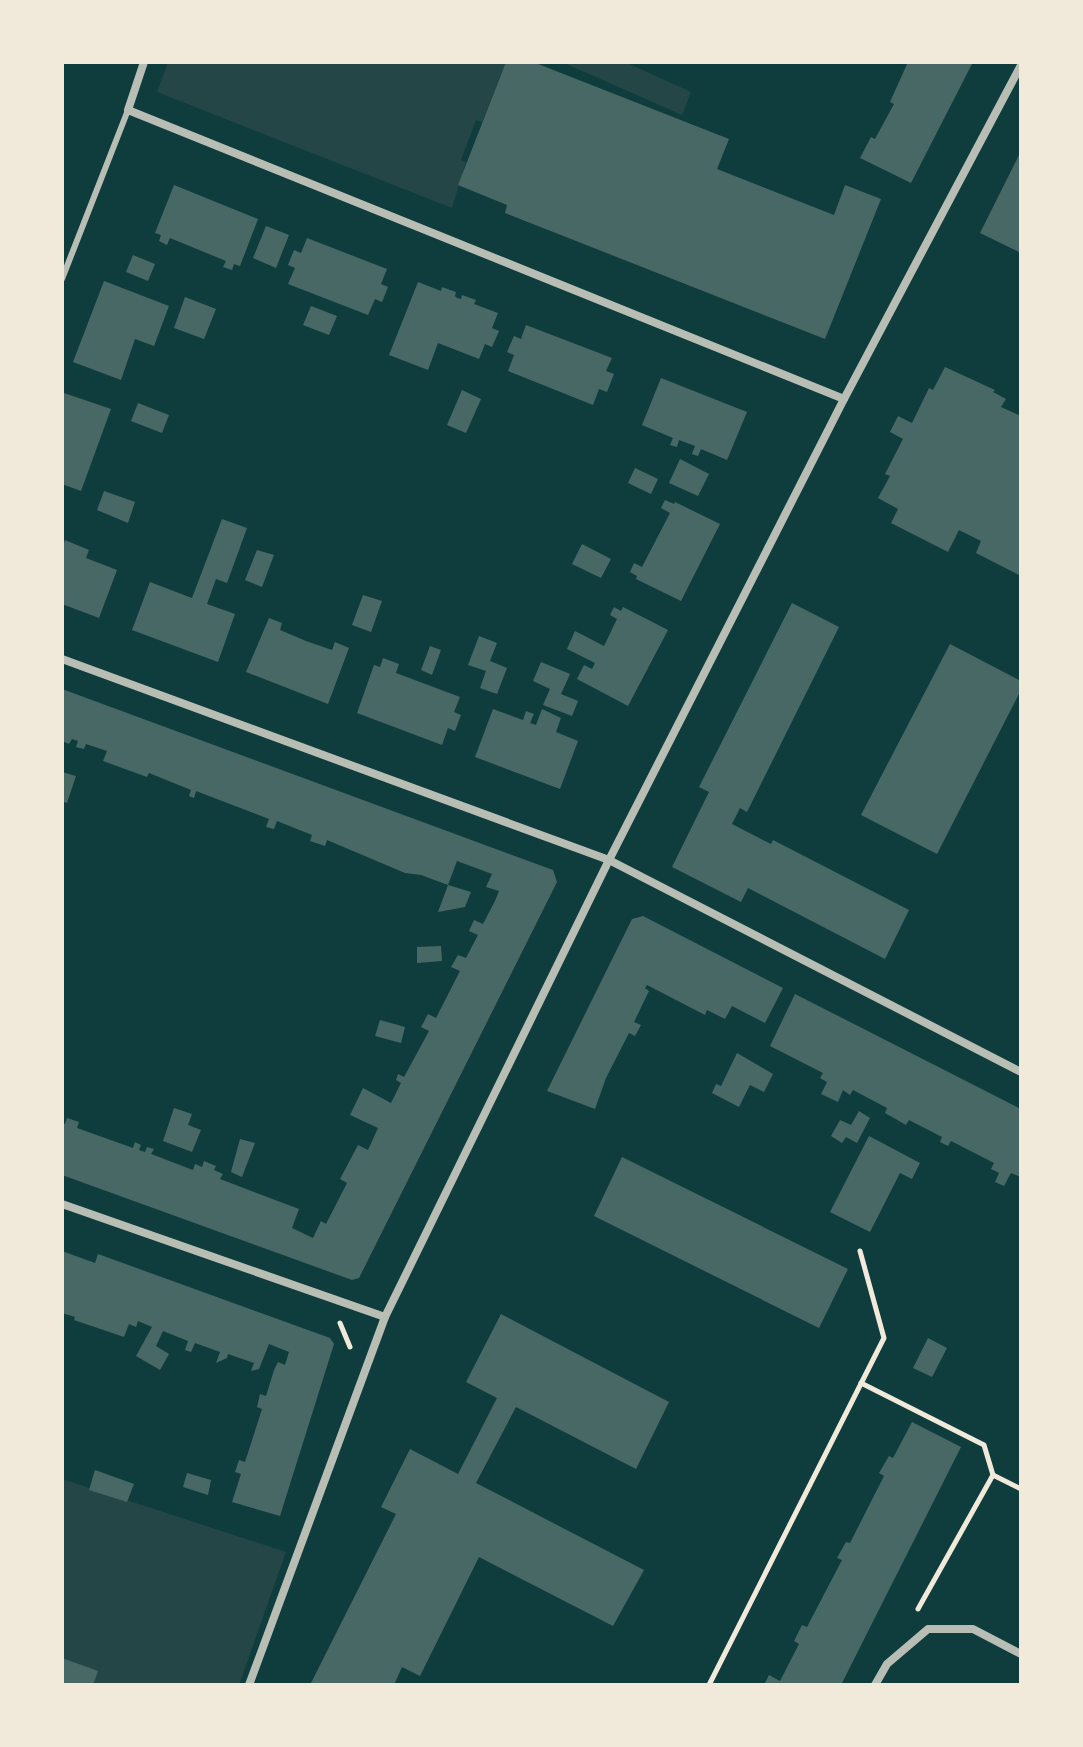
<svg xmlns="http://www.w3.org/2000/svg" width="1083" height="1747" font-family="Georgia,serif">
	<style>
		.green { fill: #244646 }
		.building { fill: #486865 }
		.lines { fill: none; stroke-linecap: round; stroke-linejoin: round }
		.path { stroke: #f1e9da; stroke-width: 5 }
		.service { stroke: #b8beb3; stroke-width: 6 }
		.minor { stroke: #b8beb3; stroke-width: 8 }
	</style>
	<rect width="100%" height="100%" fill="#0f3d3e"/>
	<!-- green -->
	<g class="green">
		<path d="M 168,62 L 506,62 L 482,122 L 476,120 L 461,160 L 466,162 L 452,208 L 157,92 Z"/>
		<path d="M 562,62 L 625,62 L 691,92 L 682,115 Z"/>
		<path d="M 62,1479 L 286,1552 L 239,1685 L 62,1685 Z"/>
	</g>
	<!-- building -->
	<g class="building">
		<path d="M 506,62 L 533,62 L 729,139 L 717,169 L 834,215 L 845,185 L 881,199 L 825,339 L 505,213 L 507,205 L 458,185 Z"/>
		<path d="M 908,62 L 973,62 L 911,183 L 860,158 L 871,137 L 875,139 L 894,104 L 890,102 Z"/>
		<path d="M 1021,151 L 1021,253 L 980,233 Z"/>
		<path d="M 174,185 L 258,219 L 240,266 L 234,264 L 232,270 L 223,267 L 226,261 L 170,238 L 167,245 L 159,241 L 161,235 L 155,233 Z"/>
		<path d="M 266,226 L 289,235 L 276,268 L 253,258 Z"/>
		<path d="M 307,238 L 387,269 L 381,284 L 388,287 L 382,302 L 375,299 L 368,315 L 288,284 L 295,268 L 288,265 L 294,250 L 301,253 Z"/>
		<path d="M 133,255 L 155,264 L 148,281 L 126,272 Z"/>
		<path d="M 104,281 L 169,306 L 154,346 L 135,339 L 121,380 L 73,362 Z"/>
		<path d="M 418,282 L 441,291 L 442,287 L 456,292 L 455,296 L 457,298 L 461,299 L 462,295 L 476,300 L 474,304 L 498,313 L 492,328 L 499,331 L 492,347 L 485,344 L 479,359 L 438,343 L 428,370 L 389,355 Z"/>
		<path d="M 185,297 L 216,309 L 204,339 L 174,328 Z"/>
		<path d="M 311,306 L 337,316 L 329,335 L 303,325 Z"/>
		<path d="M 526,325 L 612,358 L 606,371 L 614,374 L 607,392 L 599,389 L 593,405 L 508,371 L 514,355 L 507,352 L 514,336 L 521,339 Z"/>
		<path d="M 945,367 L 995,390 L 993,392 L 1006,399 L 1001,407 L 1021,416 L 1021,576 L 976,553 L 981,541 L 959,530 L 948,552 L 891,523 L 898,509 L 878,498 L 890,476 L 885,474 L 903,439 L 890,432 L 898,416 L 912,423 L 929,388 L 933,390 Z"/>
		<path d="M 661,378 L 747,412 L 727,460 L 701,449 L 698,456 L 692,454 L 695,446 L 679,440 L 677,447 L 670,445 L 673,438 L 642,425 Z"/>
		<path d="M 462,390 L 481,399 L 466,433 L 447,425 Z"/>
		<path d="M 64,393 L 111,409 L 81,491 L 62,484 Z"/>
		<path d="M 138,403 L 169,415 L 162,433 L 131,421 Z"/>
		<path d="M 680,459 L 709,474 L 698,496 L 669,483 Z"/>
		<path d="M 635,468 L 658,479 L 651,494 L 628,483 Z"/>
		<path d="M 104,491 L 135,502 L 128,523 L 97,510 Z"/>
		<path d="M 665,500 L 674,504 L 675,502 L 720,524 L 681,601 L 636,579 L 637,576 L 630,572 L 634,563 L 642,567 L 670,513 L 661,508 Z"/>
		<path d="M 222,519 L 247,528 L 227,583 L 216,579 L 207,604 L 235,614 L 218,662 L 132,630 L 150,582 L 192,598 Z"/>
		<path d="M 65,540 L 89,550 L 86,558 L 117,570 L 99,618 L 62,604 L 62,548 Z"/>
		<path d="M 582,544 L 611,559 L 601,578 L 572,564 Z"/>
		<path d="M 257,550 L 274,555 L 262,587 L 245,580 Z"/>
		<path d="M 363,595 L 382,601 L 371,632 L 352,625 Z"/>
		<path d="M 792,603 L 839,627 L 747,812 L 740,808 L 732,824 L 771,844 L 773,840 L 909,910 L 885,959 L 748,888 L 741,902 L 672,867 L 709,792 L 699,787 Z"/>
		<path d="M 614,607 L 621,611 L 623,607 L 668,630 L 628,706 L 577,679 L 584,665 L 592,669 L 595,663 L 567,649 L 575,631 L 604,646 L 617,619 L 610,615 Z"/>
		<path d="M 269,618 L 282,623 L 280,630 L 306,641 L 332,650 L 335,642 L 349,648 L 328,704 L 246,672 Z"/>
		<path d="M 479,636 L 497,643 L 490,661 L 507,668 L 497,694 L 480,688 L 486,671 L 468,665 Z"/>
		<path d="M 950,644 L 1021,681 L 1021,690 L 937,854 L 861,815 Z"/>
		<path d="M 430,646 L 441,650 L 432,675 L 421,670 Z"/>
		<path d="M 383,658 L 399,664 L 396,673 L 460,697 L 454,712 L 461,715 L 455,731 L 448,728 L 442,745 L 357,713 L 374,665 L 380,667 Z"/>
		<path d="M 541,662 L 570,674 L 561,694 L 578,701 L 572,716 L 543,705 L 550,689 L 533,681 Z"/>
		<path d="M 62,689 L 553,870 L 557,882 L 359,1278 L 352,1280 L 62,1175 L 62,1123 L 65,1124 L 67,1118 L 79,1122 L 77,1128 L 133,1148 L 135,1142 L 141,1145 L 139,1150 L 145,1152 L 147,1147 L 154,1149 L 151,1154 L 193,1170 L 195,1164 L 202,1167 L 204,1161 L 216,1166 L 214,1170 L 223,1174 L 220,1179 L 299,1209 L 292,1228 L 313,1238 L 321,1221 L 326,1224 L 347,1183 L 340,1179 L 358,1145 L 368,1150 L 378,1128 L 350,1115 L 363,1088 L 391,1103 L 401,1083 L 396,1080 L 398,1074 L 404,1077 L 429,1031 L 421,1027 L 428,1014 L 436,1018 L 460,971 L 451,967 L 458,955 L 466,958 L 478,935 L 469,931 L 474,920 L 483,924 L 495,901 L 499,891 L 486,887 L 492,874 L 457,861 L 448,885 L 471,892 L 465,907 L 438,912 L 448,885 L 421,875 L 405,873 L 327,840 L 325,846 L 310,841 L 312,835 L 277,821 L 274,829 L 266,827 L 269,819 L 196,791 L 194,798 L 189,796 L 191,790 L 149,773 L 147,777 L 103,761 L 107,751 L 86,744 L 84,749 L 76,747 L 78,741 L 72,739 L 69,744 L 62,741 Z"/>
		<path d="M 493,709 L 523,720 L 526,711 L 534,714 L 530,723 L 536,725 L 542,709 L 561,718 L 556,732 L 578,741 L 560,789 L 475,757 Z"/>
		<path d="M 62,772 L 76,776 L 67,803 L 62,801 Z"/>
		<path d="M 643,916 L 783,988 L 765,1023 L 732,1006 L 725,1019 L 707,1010 L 705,1015 L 647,985 L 645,988 L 649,991 L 634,1022 L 641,1025 L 635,1036 L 629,1033 L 606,1078 L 595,1109 L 547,1091 L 632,919 Z"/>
		<path d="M 441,946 L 442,961 L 417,963 L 417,947 Z"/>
		<path d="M 795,994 L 1021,1109 L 1021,1177 L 1011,1173 L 1004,1186 L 995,1182 L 999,1173 L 991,1169 L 994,1163 L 951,1141 L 948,1146 L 940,1142 L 942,1137 L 909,1120 L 906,1125 L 885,1113 L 887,1108 L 853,1090 L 850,1095 L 843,1090 L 838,1102 L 821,1094 L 827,1082 L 820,1078 L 823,1073 L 770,1046 Z"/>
		<path d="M 380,1020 L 405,1027 L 401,1043 L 375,1036 Z"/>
		<path d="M 737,1053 L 773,1074 L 764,1092 L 750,1085 L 739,1107 L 712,1093 L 716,1084 L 721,1086 Z"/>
		<path d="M 174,1108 L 192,1114 L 188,1125 L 201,1130 L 192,1152 L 163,1141 Z"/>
		<path d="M 859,1111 L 870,1118 L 857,1143 L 846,1137 L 842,1143 L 831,1136 L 840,1120 L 851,1125 Z"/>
		<path d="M 869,1136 L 920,1163 L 912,1179 L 900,1173 L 870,1232 L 830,1212 Z"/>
		<path d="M 240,1139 L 255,1143 L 242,1177 L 231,1172 Z"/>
		<path d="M 622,1157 L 848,1269 L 819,1328 L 594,1216 Z"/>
		<path d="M 62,1251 L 95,1263 L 98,1254 L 330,1338 L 334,1344 L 280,1516 L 232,1502 L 241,1474 L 235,1472 L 239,1460 L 245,1462 L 262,1409 L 257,1407 L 260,1394 L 266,1396 L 274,1370 L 278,1362 L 285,1365 L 289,1352 L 269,1344 L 259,1369 L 251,1371 L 254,1363 L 228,1354 L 227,1358 L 216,1363 L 220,1352 L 195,1343 L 191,1352 L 185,1350 L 188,1341 L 163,1331 L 156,1346 L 169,1354 L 160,1370 L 136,1356 L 152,1327 L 138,1321 L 136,1327 L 129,1324 L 124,1337 L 74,1320 L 75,1317 L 62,1313 Z"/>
		<path d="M 501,1314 L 669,1402 L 636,1469 L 516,1407 L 476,1483 L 644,1570 L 613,1626 L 479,1557 L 420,1676 L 402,1667 L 394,1685 L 310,1685 L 396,1514 L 381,1507 L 410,1449 L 458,1474 L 497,1398 L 466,1382 Z"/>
		<path d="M 928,1338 L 947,1348 L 932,1377 L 913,1368 Z"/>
		<path d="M 912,1422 L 961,1447 L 841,1685 L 764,1685 L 769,1675 L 780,1681 L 799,1644 L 794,1641 L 802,1625 L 807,1627 L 842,1560 L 837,1558 L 846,1542 L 850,1543 L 884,1476 L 879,1473 L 889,1456 L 893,1458 Z"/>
		<path d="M 95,1470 L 134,1484 L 127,1502 L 89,1490 Z"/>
		<path d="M 187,1473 L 211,1480 L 208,1495 L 183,1487 Z"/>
		<path d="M 62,1658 L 98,1671 L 93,1685 L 62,1685 Z"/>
	</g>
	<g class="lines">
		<!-- path -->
		<g class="path">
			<path d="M 340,1323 L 350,1347"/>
			<path d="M 861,1383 L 984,1445 L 993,1475 L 918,1609"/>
			<path d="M 993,1475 L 1021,1489"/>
			<path d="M 709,1685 L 884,1338 L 860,1251"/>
		</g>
		<!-- service -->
		<path class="service" d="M 62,279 L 128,110"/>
		<!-- minor -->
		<g class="minor">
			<path d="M 144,62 L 128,110 L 844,399"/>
			<path d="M 62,659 L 609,860 L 1021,1072"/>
			<path d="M 62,1204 L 385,1317"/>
			<path d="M 249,1685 L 385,1317 L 609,860 L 844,399 L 1021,65"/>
			<path d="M 875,1685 L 887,1664 L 928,1629 L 973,1629 L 1021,1654"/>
		</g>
	</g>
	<!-- border -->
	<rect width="1083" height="1747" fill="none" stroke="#f1e9da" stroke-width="128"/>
</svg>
